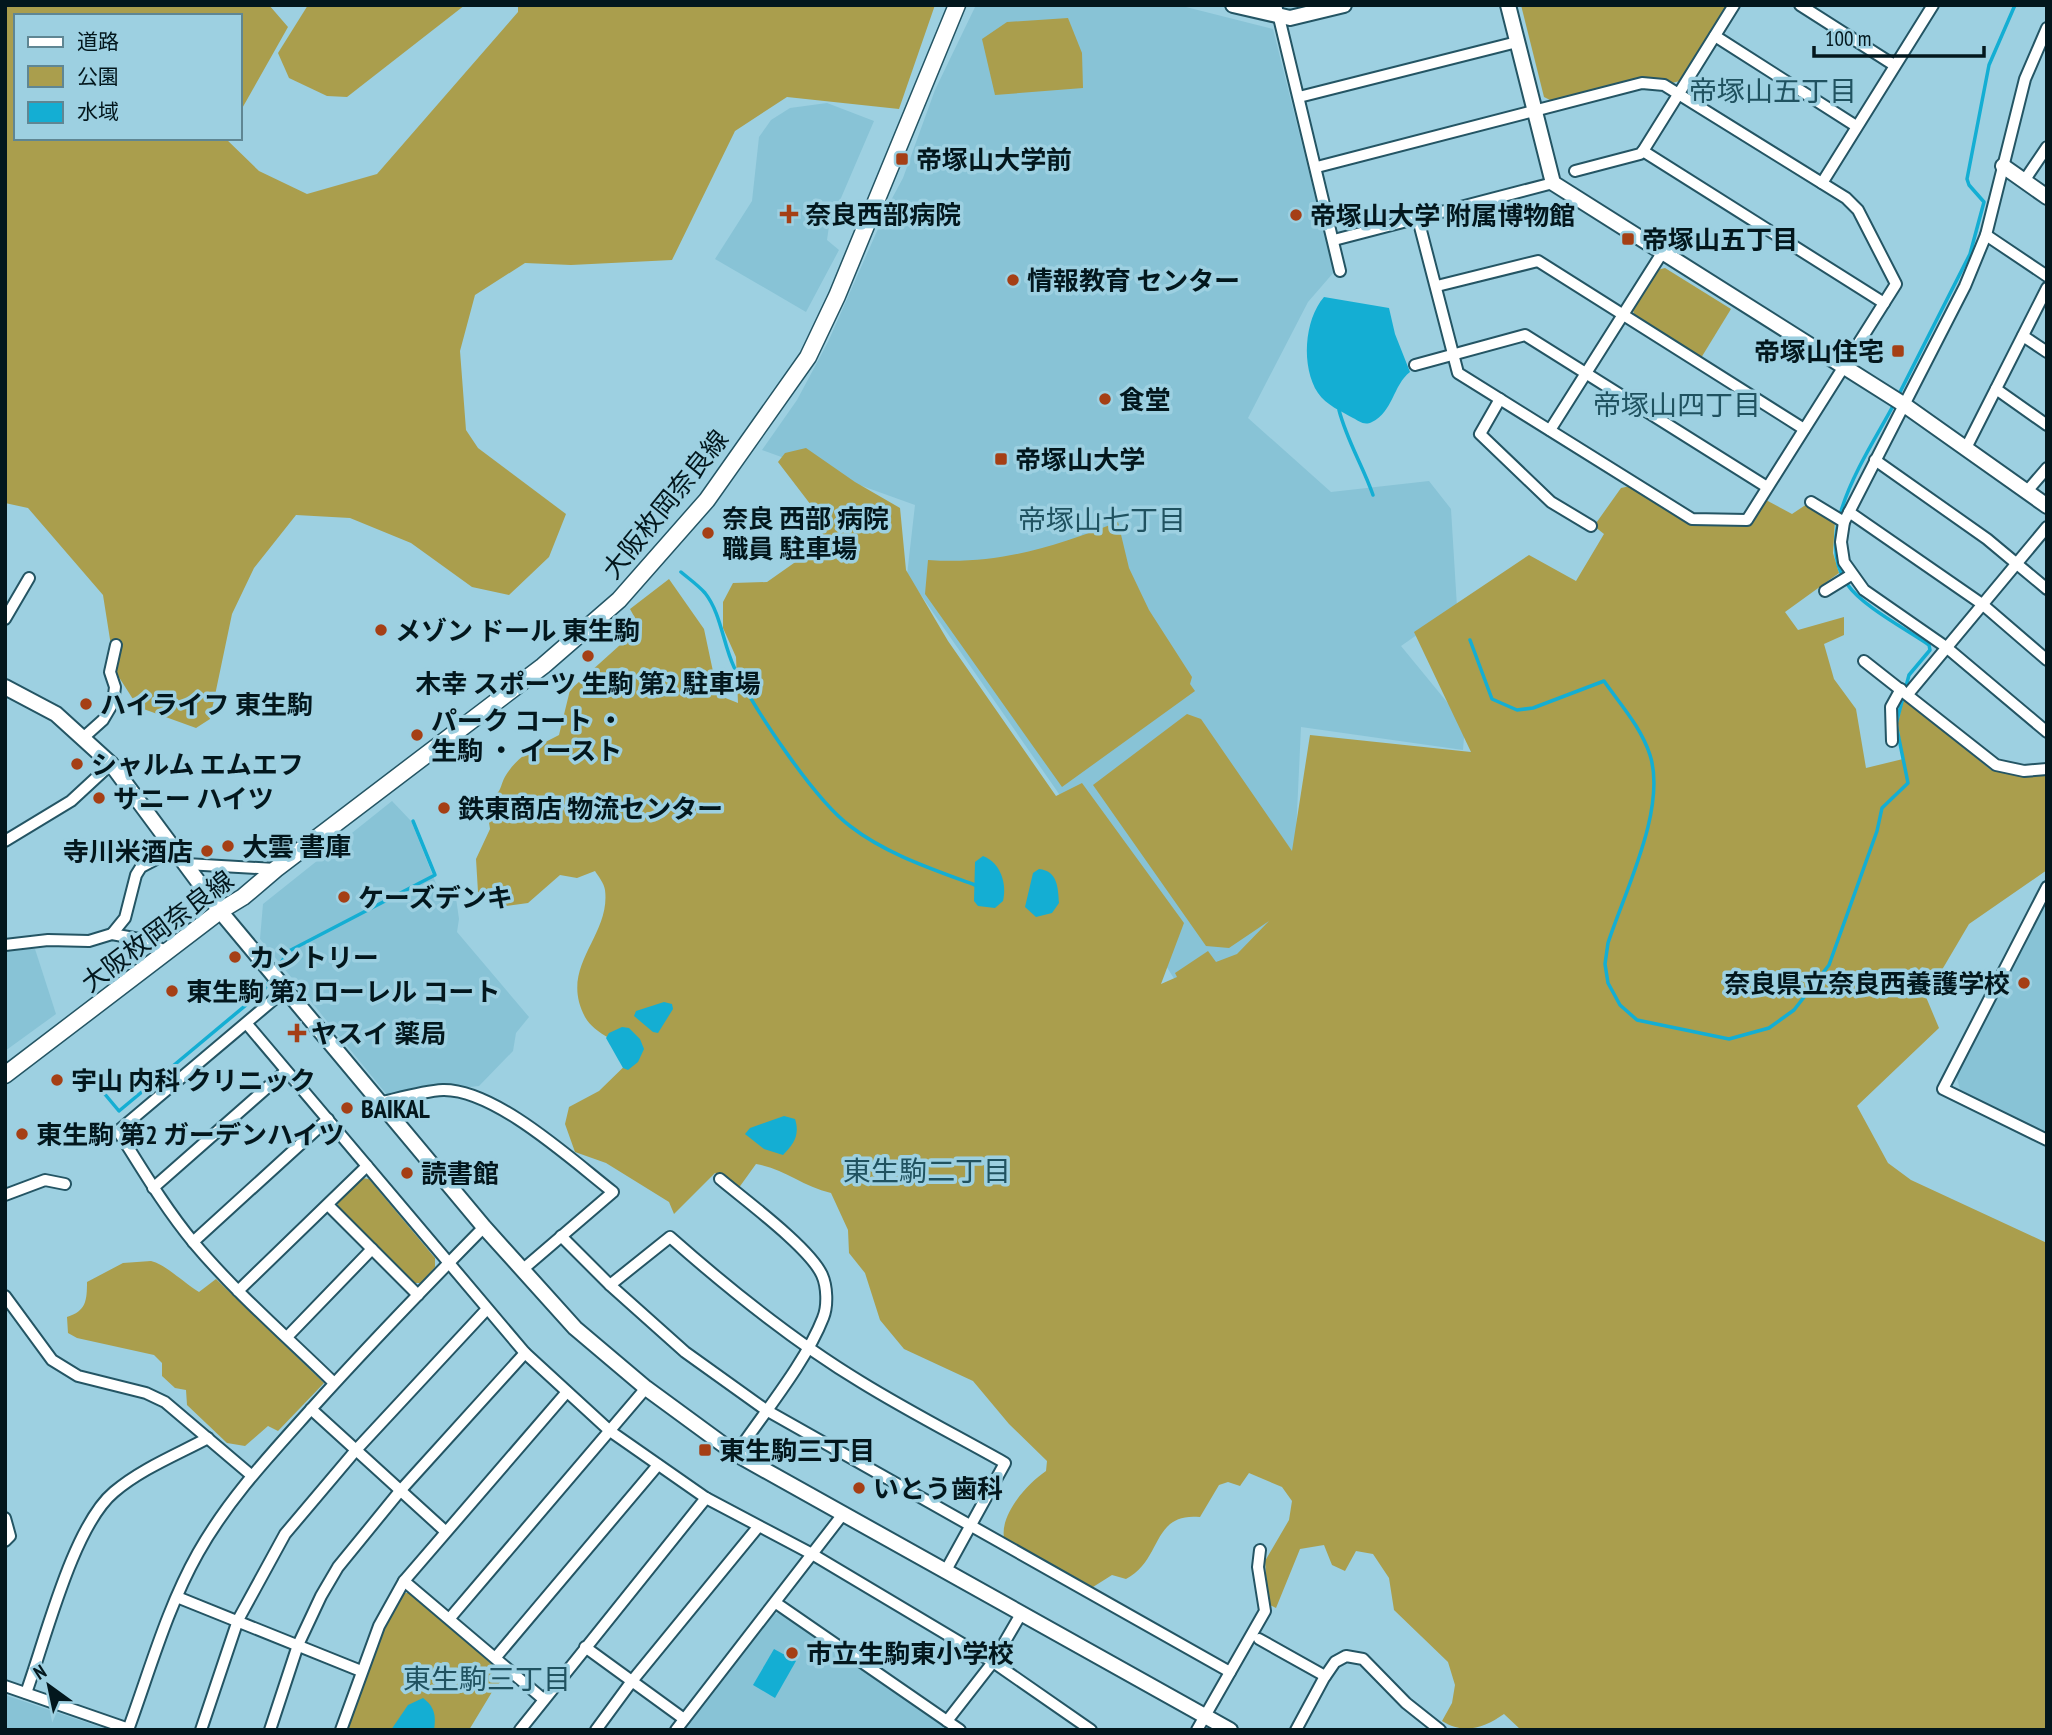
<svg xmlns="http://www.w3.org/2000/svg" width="2052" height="1735" font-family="'PT Sans Narrow','Noto Sans JP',sans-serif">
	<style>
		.built { fill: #88c3d6 }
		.green { fill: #aa9e4d }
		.water { fill: #14aed3 }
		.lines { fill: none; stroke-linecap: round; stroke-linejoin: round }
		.stream { stroke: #14aed3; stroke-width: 3.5 }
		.minor-casing { stroke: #245564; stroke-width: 14 }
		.tertiary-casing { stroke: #245564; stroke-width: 18 }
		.secondary-casing { stroke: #245564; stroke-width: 19 }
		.minor { stroke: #fff; stroke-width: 10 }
		.tertiary { stroke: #fff; stroke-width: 14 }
		.secondary { stroke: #fff; stroke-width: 16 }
		.poi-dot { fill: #a53f15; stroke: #9dd0e1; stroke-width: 2.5 }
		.labels { text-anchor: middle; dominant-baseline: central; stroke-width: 7; stroke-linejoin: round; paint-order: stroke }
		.poi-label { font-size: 26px; font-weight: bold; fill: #03171d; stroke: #9dd0e1; text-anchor: start }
		.street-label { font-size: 26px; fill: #03171d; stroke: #9dd0e1 }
		.neighbourhood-label { font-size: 28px; fill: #205260; stroke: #9dd0e1 }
	</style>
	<rect width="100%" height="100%" fill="#9dd0e1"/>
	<!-- built -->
	<g class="built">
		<path d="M 976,5 L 1178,5 L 1273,29 L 1334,272 L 1308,302 L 1248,418 L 1331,492 L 1429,481 L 1451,509 L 1457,607 L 1401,646 L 1465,724 L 1463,750 L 1301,727 L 1292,919 L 1193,1009 L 1057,791 L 907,575 L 915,505 L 762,450 L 797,400 L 828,342 L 889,204 L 903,178 L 935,90 Z"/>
		<path d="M 827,103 L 874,121 L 829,226 L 827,240 L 839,250 L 806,312 L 715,259 L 752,201 L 759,137 L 771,120 L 790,108 Z"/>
		<path d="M 392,801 L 411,821 L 439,891 L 456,898 L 459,919 L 457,932 L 529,1017 L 516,1033 L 513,1051 L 479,1086 L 388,1096 L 260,939 L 263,904 Z"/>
		<path d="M 2047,895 L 2047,1135 L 1961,1093 L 1955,1071 Z"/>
		<path d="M 35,949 L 56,1014 L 5,1051 L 5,950 Z"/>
		<path d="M 781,1613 L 899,1693 L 951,1730 L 685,1730 L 774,1614 Z"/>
		<path d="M 5,1695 L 109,1730 L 5,1730 Z"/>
	</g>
	<!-- green -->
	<g class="green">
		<path d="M 5,5 L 269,5 L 288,27 L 240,112 L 240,16 L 16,16 L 16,138 L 225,138 L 259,171 L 307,194 L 377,174 L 518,12 L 518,5 L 935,5 L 899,109 L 787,97 L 735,131 L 672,260 L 571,265 L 525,263 L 475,295 L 460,351 L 466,430 L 478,448 L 566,514 L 549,557 L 509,595 L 472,587 L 411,543 L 350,518 L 296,515 L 254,568 L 232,614 L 210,719 L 196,728 L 138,707 L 115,671 L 103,595 L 28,508 L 5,503 Z"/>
		<path d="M 308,5 L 465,5 L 347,97 L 327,96 L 289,78 L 278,53 Z"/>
		<path d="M 1521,5 L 1728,5 L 1680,81 L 1672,83 L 1638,79 L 1552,101 L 1544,97 Z"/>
		<path d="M 1068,18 L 1082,53 L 1083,88 L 995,95 L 982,39 L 1007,22 Z"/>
		<path d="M 1665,268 L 1731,309 L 1701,358 L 1635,316 L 1632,308 L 1657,270 Z"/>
		<path d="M 806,448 L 855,482 L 900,508 L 906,570 L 948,641 L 1056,796 L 1082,783 L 1184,923 L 1161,984 L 1177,977 L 1175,973 L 1208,951 L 1216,962 L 1237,954 L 1269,921 L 1229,948 L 1206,946 L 1093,785 L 1187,714 L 1201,719 L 1292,851 L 1310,735 L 1471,752 L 1414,632 L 1529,555 L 1576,581 L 1604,534 L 1594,526 L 1621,488 L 1630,486 L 1691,525 L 1750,526 L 1766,500 L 1792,514 L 1807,504 L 1835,520 L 1833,553 L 1839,573 L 1785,612 L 1798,630 L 1844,617 L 1844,635 L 1824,644 L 1834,679 L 1856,709 L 1866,768 L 1903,759 L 1898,723 L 1903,702 L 1906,700 L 1991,770 L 2023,775 L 2047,773 L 2047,870 L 1969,924 L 1926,997 L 1939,1028 L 1857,1106 L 1888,1163 L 1911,1180 L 2047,1243 L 2047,1730 L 1521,1730 L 1504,1714 C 1484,1728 1464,1735 1442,1721 L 1452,1703 L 1455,1685 L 1448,1662 L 1394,1610 L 1389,1578 L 1373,1554 L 1356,1551 L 1345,1571 L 1332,1565 L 1324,1545 L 1300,1549 L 1276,1608 L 1268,1604 L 1265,1561 L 1289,1520 L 1292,1501 L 1282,1487 L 1249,1473 L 1240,1486 L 1228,1482 L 1219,1485 L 1200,1517 C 1151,1512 1163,1560 1126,1579 L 1112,1575 L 1093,1587 L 1004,1538 C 1000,1514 1027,1484 1046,1471 L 1047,1461 L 1009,1424 L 973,1381 L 904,1349 L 880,1320 L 865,1273 L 849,1253 L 848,1230 L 831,1193 C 802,1186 783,1168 756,1164 L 738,1189 L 715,1173 L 674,1214 L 669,1202 L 606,1163 L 575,1152 L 565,1124 L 569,1107 L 599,1091 L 638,1053 C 622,1044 594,1034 585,1017 C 558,966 611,937 605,890 C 604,883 598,876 595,871 L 577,878 L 560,875 L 528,903 L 498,907 L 478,892 L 476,859 L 490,829 L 486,803 C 506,789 497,788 508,772 C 520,754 541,744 559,735 L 570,690 L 640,627 L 630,609 L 669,579 L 704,629 L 718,695 L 738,703 L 736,657 L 723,628 L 723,602 L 733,583 L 767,582 L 821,544 L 814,509 L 778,462 L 785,453 Z"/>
		<path d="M 1118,522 L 1129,568 L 1149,610 L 1192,677 L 1190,684 L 1195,691 L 1062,787 L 925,594 L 928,560 C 999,565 1053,547 1118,522 Z"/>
		<path d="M 362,1178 L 369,1179 L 435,1258 L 435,1267 L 421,1283 L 414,1283 L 338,1208 L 338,1201 Z"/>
		<path d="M 151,1261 C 165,1264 184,1283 199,1292 L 216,1279 L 324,1383 L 278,1431 L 268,1426 L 245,1446 L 227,1443 L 187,1405 L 186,1390 L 175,1388 L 162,1376 L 162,1363 L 154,1355 L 77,1338 L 68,1333 L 67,1317 C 86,1311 87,1301 87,1282 L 123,1263 Z"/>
		<path d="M 403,1593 L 409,1593 L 507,1674 L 492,1692 L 469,1730 L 346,1730 L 377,1644 Z"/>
	</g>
	<!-- water -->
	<g class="water">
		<path d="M 1324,297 L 1389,308 L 1395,334 L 1410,372 C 1393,385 1393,412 1372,422 C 1364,426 1359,421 1353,418 C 1341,411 1326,405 1318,393 C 1301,367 1304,320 1324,297 Z"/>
		<path d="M 983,856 C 1001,863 1007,884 1003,901 L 995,908 L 978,906 L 974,901 L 975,862 Z"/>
		<path d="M 1039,869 C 1058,871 1058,888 1059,903 L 1052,913 L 1036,917 L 1025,907 L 1033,873 Z"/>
		<path d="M 664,1002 L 672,1004 L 673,1009 L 658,1033 L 653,1032 L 634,1016 L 636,1011 Z"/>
		<path d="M 622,1027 L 629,1028 L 640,1039 L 644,1049 L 638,1062 L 628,1070 L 623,1068 L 606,1038 L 609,1033 Z"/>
		<path d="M 784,1116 L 795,1119 C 800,1135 794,1144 783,1155 L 764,1149 L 745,1134 L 750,1128 Z"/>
		<path d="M 774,1649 L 796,1661 L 775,1698 L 753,1685 Z"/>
		<path d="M 423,1698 C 435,1707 436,1716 434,1730 L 391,1730 L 408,1705 Z"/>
	</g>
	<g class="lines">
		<!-- stream -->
		<g class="stream">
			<path d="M 1897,398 L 1970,254 L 1984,202 L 1969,185 L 1967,179 L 1989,65 L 2015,5"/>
			<path d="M 1339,410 C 1347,441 1363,466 1373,495"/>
			<path d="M 681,572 C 688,578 698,585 705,593 C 721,613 723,644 734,667 C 754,709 814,799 850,826 C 886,854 932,869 975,885"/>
			<path d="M 1470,640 L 1492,699 L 1517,710 L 1533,708 L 1604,681 C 1620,704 1641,727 1650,755 C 1667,808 1625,891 1608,943 L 1605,964 L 1608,983 L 1620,1005 L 1637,1020 L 1729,1039 L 1769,1028 L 1794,1010 L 1829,965 L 1877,831 L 1882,808 L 1908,783 L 1896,724 L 1909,675 L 1930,650 L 1929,645 C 1906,629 1863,607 1847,584 C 1811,532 1869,452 1894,404"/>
			<path d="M 275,971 L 289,951 L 435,875 L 413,821"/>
			<path d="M 93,1080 L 119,1111 L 264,990 L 271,978"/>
		</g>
		<defs>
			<g id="minor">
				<path d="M 1276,5 L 1340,271"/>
				<path d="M 1800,5 L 1894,65"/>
				<path d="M 2047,28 L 2025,79 L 1986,235 L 1965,286 L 1844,522 L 1841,542 L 1844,562 L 1864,590 L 1946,647 L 2047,732"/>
				<path d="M 1715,36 L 1856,126"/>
				<path d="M 1299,97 L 1517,42"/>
				<path d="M 1643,151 L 1734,5"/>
				<path d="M 1317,167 L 1642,83 L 1664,85 L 1846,198 L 1858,210 L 1896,284 L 1747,520 L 1692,519 L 1458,373 L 1418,219"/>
				<path d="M 1575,171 L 1640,154 L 1643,151 L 1884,303"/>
				<path d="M 2024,181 L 2047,147"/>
				<path d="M 1822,183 L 1933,5"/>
				<path d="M 1986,235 L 2047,276"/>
				<path d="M 1334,240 L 1553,183"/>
				<path d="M 1437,286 L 1538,261 L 1804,429"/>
				<path d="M 2023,336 L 2047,352"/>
				<path d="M 1415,365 L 1525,335 L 1767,487"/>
				<path d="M 1996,389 L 2047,425"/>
				<path d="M 1500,399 L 1480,434 L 1551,502 L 1591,526"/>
				<path d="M 1550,430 L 1662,253"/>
				<path d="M 1966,448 L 2047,288"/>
				<path d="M 1875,460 L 1987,539 L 2047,589"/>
				<path d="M 2028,490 L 2047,468"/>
				<path d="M 1811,502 L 1844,522"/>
				<path d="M 1849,512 L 1982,604 L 2047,660"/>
				<path d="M 1825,591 L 1851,575"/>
				<path d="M 5,619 L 29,578"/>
				<path d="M 1864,661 L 1996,765 L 2024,771 L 2047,769"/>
				<path d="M 1908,694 L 2047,527"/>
				<path d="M 84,737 L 103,720 L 113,703 L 115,687 L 110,672 L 116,645"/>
				<path d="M 1892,741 L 1891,707 L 1901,689"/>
				<path d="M 5,841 L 71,801 L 111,764"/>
				<path d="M 186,864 L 276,869"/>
				<path d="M 2047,887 L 1943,1089 L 2047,1140"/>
				<path d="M 112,934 L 125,918 L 136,875 L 141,867 L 175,849"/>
				<path d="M 5,945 L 48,940 L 89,941 L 112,934 L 139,939 L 168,952"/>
				<path d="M 285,990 L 118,1131 C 142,1169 165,1208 194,1243 C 236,1293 287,1337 334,1383"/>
				<path d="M 247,1024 L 525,1353 L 610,1431 L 706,1498 L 812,1554 L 993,1662 L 1091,1730"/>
				<path d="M 379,1103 C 400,1098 423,1091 443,1090 C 495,1089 572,1160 613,1192 L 522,1270"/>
				<path d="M 720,1179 C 745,1200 810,1248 822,1275 C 827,1286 828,1306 823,1318 C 806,1362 763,1414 736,1454"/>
				<path d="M 153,1188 L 286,1071"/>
				<path d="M 5,1195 L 45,1180 L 65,1184"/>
				<path d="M 328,1205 L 418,1295"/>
				<path d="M 561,1236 L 610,1285 L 685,1352 L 766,1410 L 1230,1672"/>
				<path d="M 193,1242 L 328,1119"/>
				<path d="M 610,1285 L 670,1237 C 730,1290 793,1341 861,1382 C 908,1411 957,1436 1005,1463 L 945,1572"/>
				<path d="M 238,1291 L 367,1166"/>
				<path d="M 5,1296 L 52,1360 L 78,1376 L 146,1393 L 165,1402 L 251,1475"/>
				<path d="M 287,1337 L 372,1249"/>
				<path d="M 311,1409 L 445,1531"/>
				<path d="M 5,1518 L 10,1536 L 5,1541"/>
				<path d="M 404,1581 L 542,1698"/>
				<path d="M 177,1597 L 361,1671"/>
				<path d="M 776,1603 L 960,1730"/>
				<path d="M 450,1618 L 646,1388"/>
				<path d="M 1259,1639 L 1325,1676"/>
				<path d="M 585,1647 L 684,1719"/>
				<path d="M 496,1657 L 658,1465"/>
				<path d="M 5,1686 L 129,1729"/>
				<path d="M 26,1693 C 45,1641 73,1526 114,1492 C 141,1469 176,1455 208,1438"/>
				<path d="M 947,1721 L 993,1662 L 1021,1614"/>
				<path d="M 128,1730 C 150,1670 167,1608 198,1553 C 229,1498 271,1454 313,1407 C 368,1346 426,1286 484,1227"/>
				<path d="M 201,1730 L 238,1620 L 285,1534 L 356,1450 L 487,1309"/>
				<path d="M 270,1730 L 298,1645 L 321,1596 L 338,1567 L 400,1491 L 525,1353"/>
				<path d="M 341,1730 L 379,1626 L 404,1581 L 566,1393"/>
				<path d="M 520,1730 L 706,1498"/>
				<path d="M 596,1730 L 632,1681 L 758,1527"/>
				<path d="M 676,1730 L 843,1514"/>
				<path d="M 1197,1730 L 1265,1611 L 1258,1567 L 1260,1550"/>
				<path d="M 1296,1730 L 1324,1678 L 1335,1662 L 1346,1656 L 1363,1659 L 1406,1703 L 1440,1730"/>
			</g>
			<g id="tertiary">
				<path d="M 1233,5 L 1290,18 L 1344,5"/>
				<path d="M 1508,5 L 1553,183 L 1903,404 L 2047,506"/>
				<path d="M 2003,166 L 2047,197"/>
				<path d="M 5,687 L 56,714 L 111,764 L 220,911 L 484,1227 L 575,1328 L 646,1388 L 736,1454 L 1230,1730"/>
			</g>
			<path id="secondary" d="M 5,1075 L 220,911 L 243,897 L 276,869 L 543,666 L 619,600 L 707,500 L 808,357 L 837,296 L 957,5"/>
		</defs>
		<!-- minor casing -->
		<use href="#minor" class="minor-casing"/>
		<!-- tertiary casing -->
		<use href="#tertiary" class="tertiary-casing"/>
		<!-- secondary casing -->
		<use href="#secondary" class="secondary-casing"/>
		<!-- minor -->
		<use href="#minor" class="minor"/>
		<!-- tertiary -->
		<use href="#tertiary" class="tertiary"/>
		<!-- secondary -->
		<use href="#secondary" class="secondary"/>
	</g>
	<!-- markers -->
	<g class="poi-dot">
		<rect x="895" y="152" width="14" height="14" rx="3.5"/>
		<path d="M785.5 203.5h7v7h7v7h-7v7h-7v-7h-7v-7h7z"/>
		<circle cx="1296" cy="215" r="7"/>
		<rect x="1621" y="232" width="14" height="14" rx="3.5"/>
		<circle cx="1013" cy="280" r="7"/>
		<rect x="1891" y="344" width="14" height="14" rx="3.5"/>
		<circle cx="1105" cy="399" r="7"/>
		<rect x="994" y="452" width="14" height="14" rx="3.5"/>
		<circle cx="708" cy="533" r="7"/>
		<circle cx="381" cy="630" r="7"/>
		<circle cx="588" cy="656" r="7"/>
		<circle cx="86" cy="704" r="7"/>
		<circle cx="417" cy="735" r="7"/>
		<circle cx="77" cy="764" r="7"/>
		<circle cx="99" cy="798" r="7"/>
		<circle cx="444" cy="808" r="7"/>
		<circle cx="228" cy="846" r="7"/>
		<circle cx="207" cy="851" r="7"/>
		<circle cx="344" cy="897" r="7"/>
		<circle cx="235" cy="957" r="7"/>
		<circle cx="2024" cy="983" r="7"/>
		<circle cx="172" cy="991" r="7"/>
		<path d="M293.5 1022.5h7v7h7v7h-7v7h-7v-7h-7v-7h7z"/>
		<circle cx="57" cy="1080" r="7"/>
		<circle cx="347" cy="1108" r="7"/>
		<circle cx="22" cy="1134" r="7"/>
		<circle cx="407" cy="1173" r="7"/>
		<rect x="698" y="1443" width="14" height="14" rx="3.5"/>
		<circle cx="859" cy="1488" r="7"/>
		<circle cx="792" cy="1653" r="7"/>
	</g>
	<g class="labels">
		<!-- poi labels -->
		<g class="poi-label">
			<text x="916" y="159">帝塚山大学前</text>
			<text x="805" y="214">奈良西部病院</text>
			<text x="1310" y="215">帝塚山大学 附属博物館</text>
			<text x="1642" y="239">帝塚山五丁目</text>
			<text x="1027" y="280">情報教育 センター</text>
			<text x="1884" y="351" text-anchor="end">帝塚山住宅</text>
			<text x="1119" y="399">食堂</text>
			<text x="1015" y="459">帝塚山大学</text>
			<text x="722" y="518">奈良 西部 病院<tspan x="722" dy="30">職員 駐車場</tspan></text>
			<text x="395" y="630">メゾン ドール 東生駒</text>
			<text x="588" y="683" text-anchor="middle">木幸 スポーツ 生駒 第2 駐車場</text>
			<text x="100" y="704">ハイライフ 東生駒</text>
			<text x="431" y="720">パーク コート ・<tspan x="431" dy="30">生駒 ・ イースト</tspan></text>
			<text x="91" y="764">シャルム エムエフ</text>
			<text x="113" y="798">サニー ハイツ</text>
			<text x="458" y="808">鉄東商店 物流センター</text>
			<text x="242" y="846">大雲 書庫</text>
			<text x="193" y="851" text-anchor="end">寺川米酒店</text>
			<text x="358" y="897">ケーズデンキ</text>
			<text x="249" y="957">カントリー</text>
			<text x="2010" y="983" text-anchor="end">奈良県立奈良西養護学校</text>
			<text x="186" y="991">東生駒 第2 ローレル コート</text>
			<text x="311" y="1033">ヤスイ 薬局</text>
			<text x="71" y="1080">宇山 内科 クリニック</text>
			<text x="361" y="1108">BAIKAL</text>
			<text x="36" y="1134">東生駒 第2 ガーデンハイツ</text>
			<text x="421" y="1173">読書館</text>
			<text x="719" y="1450">東生駒三丁目</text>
			<text x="873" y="1488">いとう歯科</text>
			<text x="806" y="1653">市立生駒東小学校</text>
		</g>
		<!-- street labels -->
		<g class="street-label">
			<text transform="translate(665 504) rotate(-51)">大阪枚岡奈良線</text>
			<text transform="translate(157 931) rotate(-37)">大阪枚岡奈良線</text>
		</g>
		<!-- neighbourhood labels -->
		<g class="neighbourhood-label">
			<text x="1773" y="90">帝塚山五丁目</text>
			<text x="1677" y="404">帝塚山四丁目</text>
			<text x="1102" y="519">帝塚山七丁目</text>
			<text x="927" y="1170">東生駒二丁目</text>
			<text x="487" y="1678">東生駒三丁目</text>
		</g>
	</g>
	<!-- border -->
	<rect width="2052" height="1735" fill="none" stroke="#03171d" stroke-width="14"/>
	<!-- legend -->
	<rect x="14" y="14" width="228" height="126" fill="#9dd0e1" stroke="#5f8693" stroke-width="2"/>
	<rect x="28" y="37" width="35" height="10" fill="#ffffff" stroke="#5f8693" stroke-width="2"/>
	<text x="77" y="49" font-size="21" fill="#03171d">道路</text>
	<rect x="28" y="66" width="35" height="21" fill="#aa9e4d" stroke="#5f8693" stroke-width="2"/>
	<text x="77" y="84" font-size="21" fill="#03171d">公園</text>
	<rect x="28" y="102" width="35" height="21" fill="#14aed3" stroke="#5f8693" stroke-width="2"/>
	<text x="77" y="119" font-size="21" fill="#03171d">水域</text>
	<!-- north arrow -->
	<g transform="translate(49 1686) rotate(327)" stroke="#9dd0e1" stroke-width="5" paint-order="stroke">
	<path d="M0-5L12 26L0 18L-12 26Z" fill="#03171d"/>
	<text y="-10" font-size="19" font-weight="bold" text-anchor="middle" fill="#03171d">N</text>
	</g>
	<!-- scale -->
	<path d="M1814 46v10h170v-10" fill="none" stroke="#03171d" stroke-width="3.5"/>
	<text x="1825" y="46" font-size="21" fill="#03171d" stroke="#9dd0e1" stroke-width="5" paint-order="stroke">100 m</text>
</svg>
